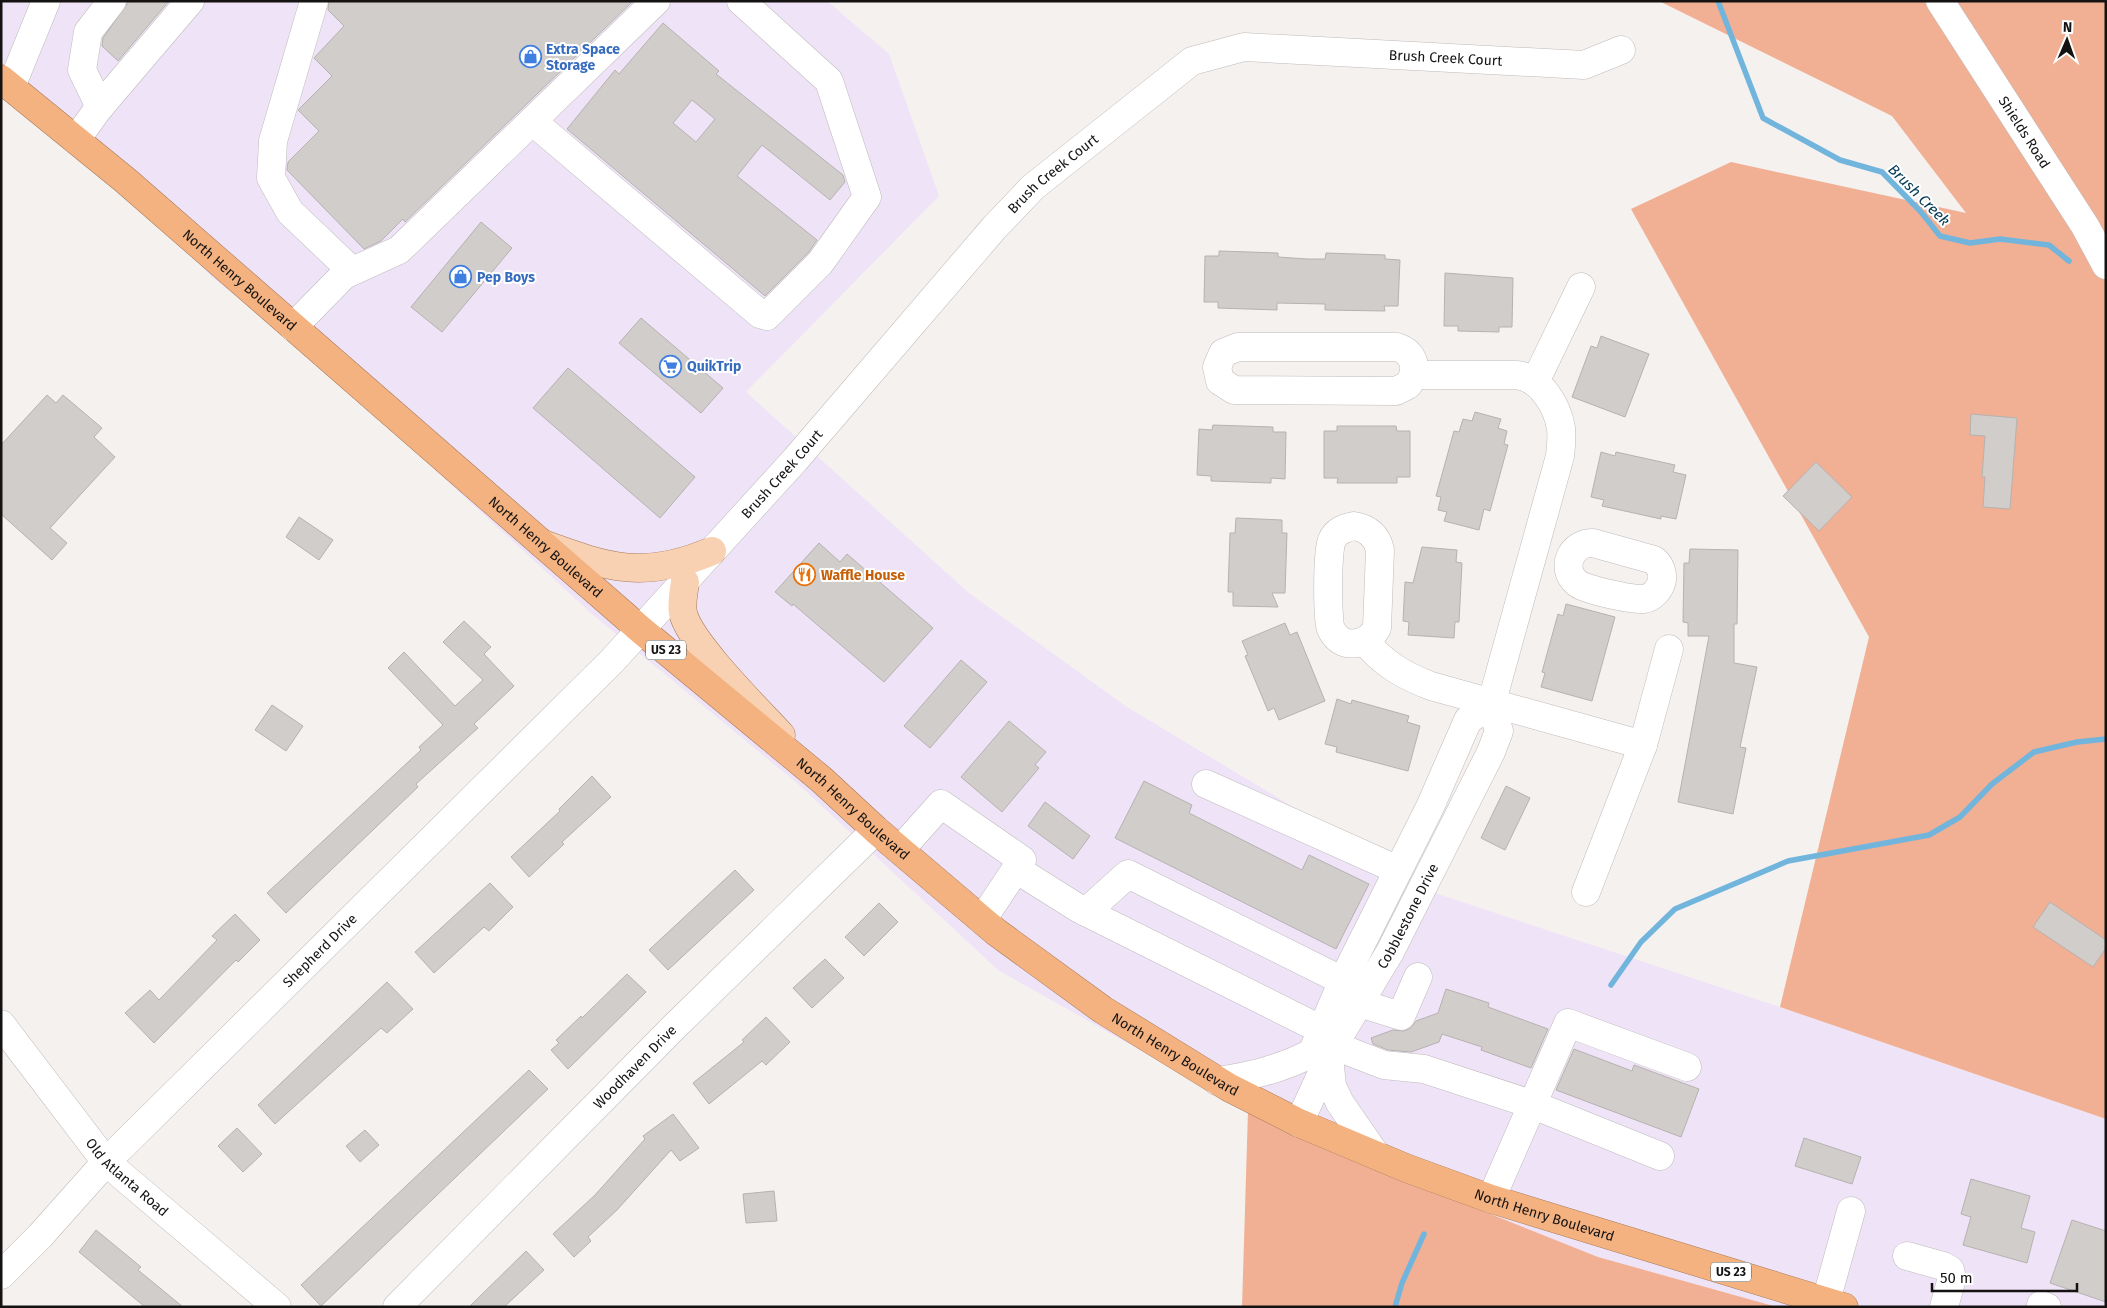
<svg xmlns="http://www.w3.org/2000/svg" width="2107" height="1308" font-family="'Fira Sans',sans-serif">
	<style>
		.commercial { fill: #efe3f7 }
		.green { fill: #f1af94 }
		.lines { fill: none; stroke-linecap: round; stroke-linejoin: round }
		.stream { stroke: #71b5dd; stroke-width: 5.5 }
		.building { fill: #d1cdcb; stroke: #b6b2b0; fill-rule: evenodd }
		.minor-casing { stroke: #bfbbba; stroke-width: 29 }
		.major-casing { stroke: #a67a5a; stroke-width: 29 }
		.highway-casing { stroke: #a67a5a; stroke-width: 29 }
		.minor { stroke: #fff; stroke-width: 28 }
		.major { stroke: #f8d1b3; stroke-width: 28 }
		.highway { stroke: #f4b281; stroke-width: 28 }
		.labels { text-anchor: middle; dominant-baseline: central; stroke-width: 4; stroke-linejoin: round; paint-order: stroke }
		.shield { fill: #fff; stroke: #5a5a59; stroke-width: 1 }
		.shield-label { font-size: 12px; font-weight: bold; fill: #141312 }
		.shop-label { font-size: 14px; font-weight: bold; fill: #366cbe; stroke: #fff; text-anchor: start }
		.street-label { font-size: 14px; fill: #141312; stroke: #fff }
		.food-label { font-size: 14px; font-weight: bold; fill: #c56008; stroke: #fff; text-anchor: start }
		.water-label { font-size: 15px; font-style: italic; fill: #003a54; stroke: #fff }
	</style>
	<rect width="100%" height="100%" fill="#f5f1ef"/>
	<!-- commercial -->
	<path class="commercial" d="M 1,1 L 827,1 L 889,54 L 939,196 L 746,392 L 969,593 L 1127,707 L 1438,894 L 1780,1007 L 2106,1119 L 2106,1307 L 1777,1307 L 1598,1257 L 1285,1132 L 998,970 L 798,784 L 592,614 L 323,367 L 211,276 L 65,126 L 1,78 Z"/>
	<!-- green -->
	<g class="green">
		<path d="M 1659,1 L 2106,1 L 2106,1119 L 1780,1007 L 1869,637 L 1631,209 L 1731,162 L 1966,213 L 1892,116 Z"/>
		<path d="M 1248,1111 L 1285,1132 L 1598,1257 L 1777,1307 L 1242,1307 Z"/>
	</g>
	<g class="lines">
		<!-- stream -->
		<g class="stream">
			<path d="M 1718,1 L 1763,118 L 1840,160 L 1882,172 L 1921,212 L 1940,236 L 1970,243 L 2000,239 L 2049,245 L 2069,261"/>
			<path d="M 1611,985 L 1641,942 L 1675,909 L 1788,861 L 1929,835 L 1960,817 L 1992,784 L 2034,752 L 2077,742 L 2106,739"/>
			<path d="M 1395,1307 L 1402,1283 L 1424,1234"/>
		</g>
	</g>
	<!-- building -->
	<g class="building">
		<path d="M 129,1 L 169,1 L 118,61 L 102,46 L 103,38 Z"/>
		<path d="M 329,1 L 633,1 L 405,222 L 403,219 L 381,241 L 364,249 L 287,170 L 288,162 L 319,131 L 298,110 L 332,76 L 314,58 L 344,26 L 328,10 Z"/>
		<path d="M 663,23 L 719,71 L 716,74 L 843,175 L 845,182 L 830,200 L 762,145 L 737,176 L 817,240 L 808,253 L 765,296 L 567,129 L 615,70 L 619,74 ZM 692,100 L 715,119 L 696,142 L 673,123 Z"/>
		<path d="M 481,222 L 512,248 L 442,332 L 411,307 Z"/>
		<path d="M 1219,251 L 1278,253 L 1278,257 L 1307,259 L 1325,259 L 1326,253 L 1385,255 L 1385,259 L 1400,260 L 1398,306 L 1384,306 L 1385,311 L 1325,310 L 1325,304 L 1277,303 L 1277,310 L 1218,308 L 1218,302 L 1204,302 L 1205,256 L 1219,256 Z"/>
		<path d="M 1445,273 L 1513,278 L 1512,327 L 1499,327 L 1499,332 L 1458,331 L 1458,326 L 1444,326 Z"/>
		<path d="M 641,318 L 723,388 L 701,413 L 619,343 Z"/>
		<path d="M 1601,336 L 1649,354 L 1625,417 L 1572,397 L 1591,346 L 1597,348 Z"/>
		<path d="M 568,368 L 695,477 L 660,518 L 533,408 Z"/>
		<path d="M 47,395 L 56,403 L 63,395 L 102,428 L 94,437 L 115,457 L 50,528 L 67,543 L 52,560 L 1,514 L 1,445 Z"/>
		<path d="M 1475,412 L 1501,419 L 1498,428 L 1507,431 L 1504,444 L 1508,445 L 1490,511 L 1484,509 L 1479,530 L 1444,521 L 1447,512 L 1438,510 L 1441,497 L 1436,496 L 1454,431 L 1459,432 L 1463,419 L 1472,421 Z"/>
		<path d="M 1971,414 L 2017,418 L 2010,509 L 1983,507 L 1985,477 L 1982,477 L 1985,436 L 1970,435 Z"/>
		<path d="M 1213,425 L 1273,427 L 1273,432 L 1286,432 L 1285,479 L 1271,478 L 1271,483 L 1211,481 L 1211,476 L 1197,475 L 1199,429 L 1212,430 Z"/>
		<path d="M 1337,426 L 1396,426 L 1397,431 L 1410,431 L 1410,477 L 1397,477 L 1397,483 L 1337,483 L 1338,478 L 1324,478 L 1324,431 L 1337,431 Z"/>
		<path d="M 1601,452 L 1615,456 L 1616,452 L 1675,465 L 1673,472 L 1686,475 L 1676,519 L 1661,516 L 1661,519 L 1602,506 L 1604,500 L 1591,497 Z"/>
		<path d="M 1816,462 L 1852,497 L 1819,531 L 1783,496 Z"/>
		<path d="M 299,517 L 333,540 L 319,560 L 286,537 Z"/>
		<path d="M 1236,518 L 1282,520 L 1282,533 L 1287,533 L 1285,593 L 1272,593 L 1278,607 L 1233,606 L 1233,592 L 1228,592 L 1230,533 L 1235,533 Z"/>
		<path d="M 819,543 L 840,562 L 847,554 L 933,628 L 884,682 L 793,604 L 792,606 L 775,592 Z"/>
		<path d="M 1422,547 L 1457,550 L 1456,562 L 1462,563 L 1459,622 L 1455,622 L 1454,638 L 1408,635 L 1409,622 L 1403,621 L 1405,582 L 1413,583 Z"/>
		<path d="M 1690,549 L 1738,550 L 1737,624 L 1734,624 L 1734,663 L 1757,667 L 1740,747 L 1746,748 L 1733,814 L 1678,802 L 1709,636 L 1688,636 L 1688,623 L 1683,622 L 1684,563 L 1689,563 Z"/>
		<path d="M 1566,604 L 1615,617 L 1592,701 L 1541,687 L 1545,673 L 1542,672 L 1558,614 L 1563,616 Z"/>
		<path d="M 464,621 L 491,647 L 484,654 L 514,686 L 474,724 L 478,728 L 416,784 L 418,787 L 286,913 L 267,893 L 421,750 L 419,747 L 443,725 L 388,668 L 404,652 L 455,706 L 483,680 L 443,642 Z"/>
		<path d="M 1285,623 L 1290,635 L 1297,632 L 1325,701 L 1279,720 L 1274,708 L 1268,711 L 1245,656 L 1248,655 L 1242,641 Z"/>
		<path d="M 961,660 L 987,682 L 930,748 L 904,726 Z"/>
		<path d="M 1337,699 L 1351,704 L 1352,700 L 1409,716 L 1407,722 L 1420,726 L 1408,771 L 1336,752 L 1337,747 L 1325,744 Z"/>
		<path d="M 272,705 L 303,726 L 286,751 L 255,730 Z"/>
		<path d="M 1009,721 L 1046,752 L 1035,765 L 1039,768 L 1002,812 L 961,777 Z"/>
		<path d="M 592,776 L 611,797 L 562,842 L 564,844 L 529,877 L 511,857 L 560,811 L 559,809 Z"/>
		<path d="M 1144,781 L 1192,805 L 1189,813 L 1302,870 L 1309,855 L 1369,884 L 1336,949 L 1115,838 Z"/>
		<path d="M 1506,786 L 1530,798 L 1505,850 L 1481,838 Z"/>
		<path d="M 1045,802 L 1090,836 L 1073,859 L 1028,826 Z"/>
		<path d="M 735,870 L 754,890 L 668,970 L 649,950 Z"/>
		<path d="M 490,883 L 513,907 L 489,931 L 484,927 L 434,973 L 415,952 Z"/>
		<path d="M 2050,902 L 2106,940 L 2106,948 L 2093,967 L 2033,927 Z"/>
		<path d="M 879,903 L 898,922 L 864,956 L 845,937 Z"/>
		<path d="M 235,914 L 260,940 L 238,962 L 236,960 L 154,1043 L 125,1013 L 150,990 L 159,1000 L 217,940 L 212,936 Z"/>
		<path d="M 825,959 L 844,978 L 812,1008 L 793,988 Z"/>
		<path d="M 627,974 L 646,992 L 568,1069 L 551,1050 L 559,1043 L 556,1040 L 581,1016 L 582,1018 Z"/>
		<path d="M 387,982 L 413,1009 L 387,1033 L 381,1028 L 275,1124 L 258,1105 Z"/>
		<path d="M 1446,989 L 1489,1003 L 1488,1007 L 1548,1029 L 1531,1068 L 1481,1050 L 1482,1047 L 1442,1034 L 1439,1042 L 1411,1052 L 1388,1050 L 1373,1044 L 1371,1038 L 1393,1030 L 1404,1031 L 1411,1028 L 1416,1021 L 1438,1013 Z"/>
		<path d="M 766,1017 L 790,1042 L 766,1065 L 762,1061 L 709,1104 L 693,1083 L 744,1042 L 742,1040 Z"/>
		<path d="M 1574,1049 L 1632,1071 L 1634,1065 L 1699,1089 L 1681,1137 L 1556,1090 Z"/>
		<path d="M 529,1070 L 548,1089 L 321,1306 L 301,1285 Z"/>
		<path d="M 673,1114 L 699,1148 L 680,1161 L 671,1150 L 617,1210 L 588,1237 L 591,1241 L 574,1257 L 553,1234 L 595,1195 L 645,1139 L 643,1136 Z"/>
		<path d="M 237,1128 L 262,1154 L 243,1172 L 218,1146 Z"/>
		<path d="M 365,1130 L 379,1145 L 360,1162 L 346,1146 Z"/>
		<path d="M 1804,1138 L 1861,1157 L 1852,1184 L 1795,1166 Z"/>
		<path d="M 1971,1179 L 2030,1196 L 2021,1228 L 2035,1232 L 2027,1263 L 1963,1245 L 1971,1217 L 1961,1214 Z"/>
		<path d="M 774,1191 L 777,1221 L 746,1223 L 743,1194 Z"/>
		<path d="M 2072,1220 L 2106,1231 L 2106,1302 L 2050,1283 Z"/>
		<path d="M 96,1230 L 141,1267 L 138,1270 L 183,1307 L 145,1307 L 79,1252 Z"/>
		<path d="M 526,1251 L 544,1270 L 504,1307 L 469,1307 Z"/>
	</g>
	<g class="lines">
		<defs>
			<g id="minor">
				<path d="M 314,1 L 273,141 L 271,178 L 290,212 L 352,271"/>
				<path id="s1" d="M 1940,1 L 2085,226 L 2106,265"/>
				<path d="M 11,87 L 46,1"/>
				<path d="M 100,107 L 82,70 L 88,32 L 112,1"/>
				<path d="M 532,121 L 760,314 L 767,316 L 820,263 L 867,197 L 829,81 L 741,1"/>
				<path d="M 76,140 L 98,109 L 190,1"/>
				<path d="M 293,327 L 344,275 L 399,250 L 656,1"/>
				<path d="M 1238,347 L 1397,347 C 1415,353 1419,370 1408,385 L 1396,391 L 1234,390 L 1220,381 L 1217,367 L 1223,353 Z"/>
				<path d="M 1535,382 L 1581,287"/>
				<path d="M 1354,526 C 1368,528 1377,536 1380,550 L 1377,628 C 1367,646 1341,651 1331,629 C 1327,620 1327,549 1332,540 C 1336,531 1344,528 1354,526 Z"/>
				<path d="M 1593,543 L 1654,560 C 1662,567 1665,578 1659,588 C 1656,593 1650,598 1644,599 C 1633,600 1585,590 1577,583 C 1559,568 1572,542 1593,543 Z"/>
				<path d="M 1365,641 C 1383,664 1405,676 1431,686 L 1643,745"/>
				<path d="M 1206,784 L 1398,870"/>
				<path d="M 900,850 L 941,804 L 1022,860 L 982,920"/>
				<path d="M 1016,869 L 1078,908 L 1338,1038"/>
				<path d="M 1586,892 L 1643,745 L 1669,649"/>
				<path d="M 1086,912 L 1128,874 L 1343,981"/>
				<path d="M 1359,1003 L 1401,1016 L 1418,977"/>
				<path id="s2" d="M 1,1024 L 106,1162 L 277,1307"/>
				<path d="M 1335,1046 L 1384,1065 L 1424,1069 L 1531,1104 L 1660,1156"/>
				<path d="M 1312,1053 L 1344,978 L 1430,807 L 1468,720 L 1491,705"/>
				<path d="M 1329,1057 L 1332,1086 L 1340,1103 L 1376,1155"/>
				<path d="M 1217,1081 C 1251,1076 1281,1069 1312,1053"/>
				<path id="s3" d="M 1299,1123 L 1338,1038 L 1390,952 L 1491,752 L 1499,731 L 1491,705 L 1560,456 C 1561,447 1562,437 1561,428 C 1557,405 1540,377 1516,375 L 1414,375"/>
				<path d="M 1491,1199 L 1568,1023 L 1687,1067"/>
				<path d="M 1907,1256 L 1943,1266 L 1950,1270 L 1952,1278 L 1944,1307"/>
				<path id="s4" d="M 1,1275 L 40,1236 L 106,1162 L 612,661 L 795,460 L 994,228 L 1033,187 L 1192,61 L 1244,47 L 1584,65 L 1621,50"/>
				<path d="M 1826,1301 L 1851,1211"/>
				<path d="M 2041,1305 L 2047,1307"/>
				<path id="s5" d="M 397,1307 L 674,1027 L 876,830"/>
			</g>
			<g id="major">
				<path d="M 543,544 C 609,568 644,580 712,551"/>
				<path d="M 685,582 C 684,591 681,604 683,613 C 690,643 757,709 781,735"/>
			</g>
			<g id="highway">
				<path id="s6" d="M 1,79 L 125,180 L 641,630 L 822,780 L 876,830 L 996,932 L 1103,1010 L 1228,1087 L 1299,1123 L 1406,1168 L 1491,1199 L 1844,1307"/>
			</g>
		</defs>
		<!-- minor casing -->
		<use href="#minor" class="minor-casing"/>
		<!-- major casing -->
		<use href="#major" class="major-casing"/>
		<!-- highway casing -->
		<use href="#highway" class="highway-casing"/>
		<!-- minor -->
		<use href="#minor" class="minor"/>
		<!-- major -->
		<use href="#major" class="major"/>
		<!-- highway -->
		<use href="#highway" class="highway"/>
	</g>
	<!-- icons -->
	<defs>
		<symbol id="shop-ring" viewBox="-11 -11 22 22"><circle r="9.5" fill="#fff" stroke="#3f7fe0" stroke-width="1.5"/><path d="M-5-2.5h2.3a2.7 3.5 0 0 1 5.4 0H5L5.5 6h-11ZM-1.5-2.5h3a1.5 2.3 0 0 0-3 0Z" fill="#3f7fe0"/></symbol>
		<symbol id="supermarket-ring" viewBox="-11 -11 22 22"><circle r="9.5" fill="#fff" stroke="#3f7fe0" stroke-width="1.5"/><path d="M-6-5.5h2.5l.6 2H6L4.5 2H-2.5L-4.4-4H-6ZM-1.5 3.2a1.3 1.3 0 1 0 .1 0ZM3 3.2a1.3 1.3 0 1 0 .1 0Z" fill="#3f7fe0"/></symbol>
		<symbol id="restaurant-ring" viewBox="-11 -11 22 22"><circle r="9.5" fill="#fff" stroke="#e8710a" stroke-width="1.5"/><path d="M-5-6h1v4h1v-4h1v4h1v-4h1v5L-1.5 .5V6h-2V.5L-5-1ZM5-6V6H3V1.5H1.5Q1.5-4 5-6Z" fill="#e8710a"/></symbol>
	</defs>
	<g fill-rule="evenodd">
		<use href="#shop-ring" x="518" y="44" width="25" height="25"/>
		<use href="#shop-ring" x="448" y="264" width="25" height="25"/>
		<use href="#supermarket-ring" x="658" y="354" width="25" height="25"/>
		<use href="#restaurant-ring" x="792" y="562" width="25" height="25"/>
	</g>
	<g class="labels">
		<!-- shield labels -->
		<g class="shield">
			<rect x="646" y="640.5" width="40" height="19" rx="4"/>
			<rect x="1711" y="1262.5" width="40" height="19" rx="4"/>
		</g>
		<g class="shield-label">
			<text x="666" y="650">US 23</text>
			<text x="1731" y="1272">US 23</text>
		</g>
		<!-- shop labels -->
		<g class="shop-label">
			<text x="546" y="49">Extra Space<tspan x="546" dy="16">Storage</tspan></text>
			<text x="477" y="277">Pep Boys</text>
			<text x="687" y="366">QuikTrip</text>
		</g>
		<!-- street labels -->
		<g class="street-label">
			<text stroke="none"><textPath href="#s4" startOffset="1959">Brush Creek Court</textPath></text>
			<text stroke="none"><textPath href="#s1" startOffset="156">Shields Road</textPath></text>
			<text stroke="none"><textPath href="#s4" startOffset="1524">Brush Creek Court</textPath></text>
			<text stroke="none"><textPath href="#s6" startOffset="312">North Henry Boulevard</textPath></text>
			<text stroke="none"><textPath href="#s4" startOffset="1119">Brush Creek Court</textPath></text>
			<text stroke="none"><textPath href="#s6" startOffset="718">North Henry Boulevard</textPath></text>
			<text stroke="none"><textPath href="#s6" startOffset="1122">North Henry Boulevard</textPath></text>
			<text stroke="none"><textPath href="#s3" startOffset="234">Cobblestone Drive</textPath></text>
			<text stroke="none"><textPath href="#s4" startOffset="455">Shepherd Drive</textPath></text>
			<text stroke="none"><textPath href="#s6" startOffset="1528">North Henry Boulevard</textPath></text>
			<text stroke="none"><textPath href="#s5" startOffset="338">Woodhaven Drive</textPath></text>
			<text stroke="none"><textPath href="#s2" startOffset="199">Old Atlanta Road</textPath></text>
			<text stroke="none"><textPath href="#s6" startOffset="1932">North Henry Boulevard</textPath></text>
		</g>
		<!-- food labels -->
		<g class="food-label">
			<text x="821" y="575">Waffle House</text>
		</g>
		<!-- water labels -->
		<g class="water-label">
			<text transform="translate(1919 195) rotate(45)">Brush Creek</text>
		</g>
	</g>
	<!-- border -->
	<rect width="2107" height="1308" fill="none" stroke="#141312" stroke-width="5"/>
	<!-- north arrow -->
	<g transform="translate(2067 40) rotate(2)" stroke="#ffffff" stroke-width="4" paint-order="stroke">
	<path d="M0-4L9 19L0 12L-9 19Z" fill="#141312"/>
	<text y="-8" font-size="14" font-weight="bold" text-anchor="middle" fill="#141312">N</text>
	</g>
	<!-- scale -->
	<path d="M1932 1283v8h145v-8" fill="none" stroke="#141312" stroke-width="2.5"/>
	<text x="1940" y="1283" font-size="15" fill="#141312" stroke="#ffffff" stroke-width="4" paint-order="stroke">50 m</text>
</svg>
